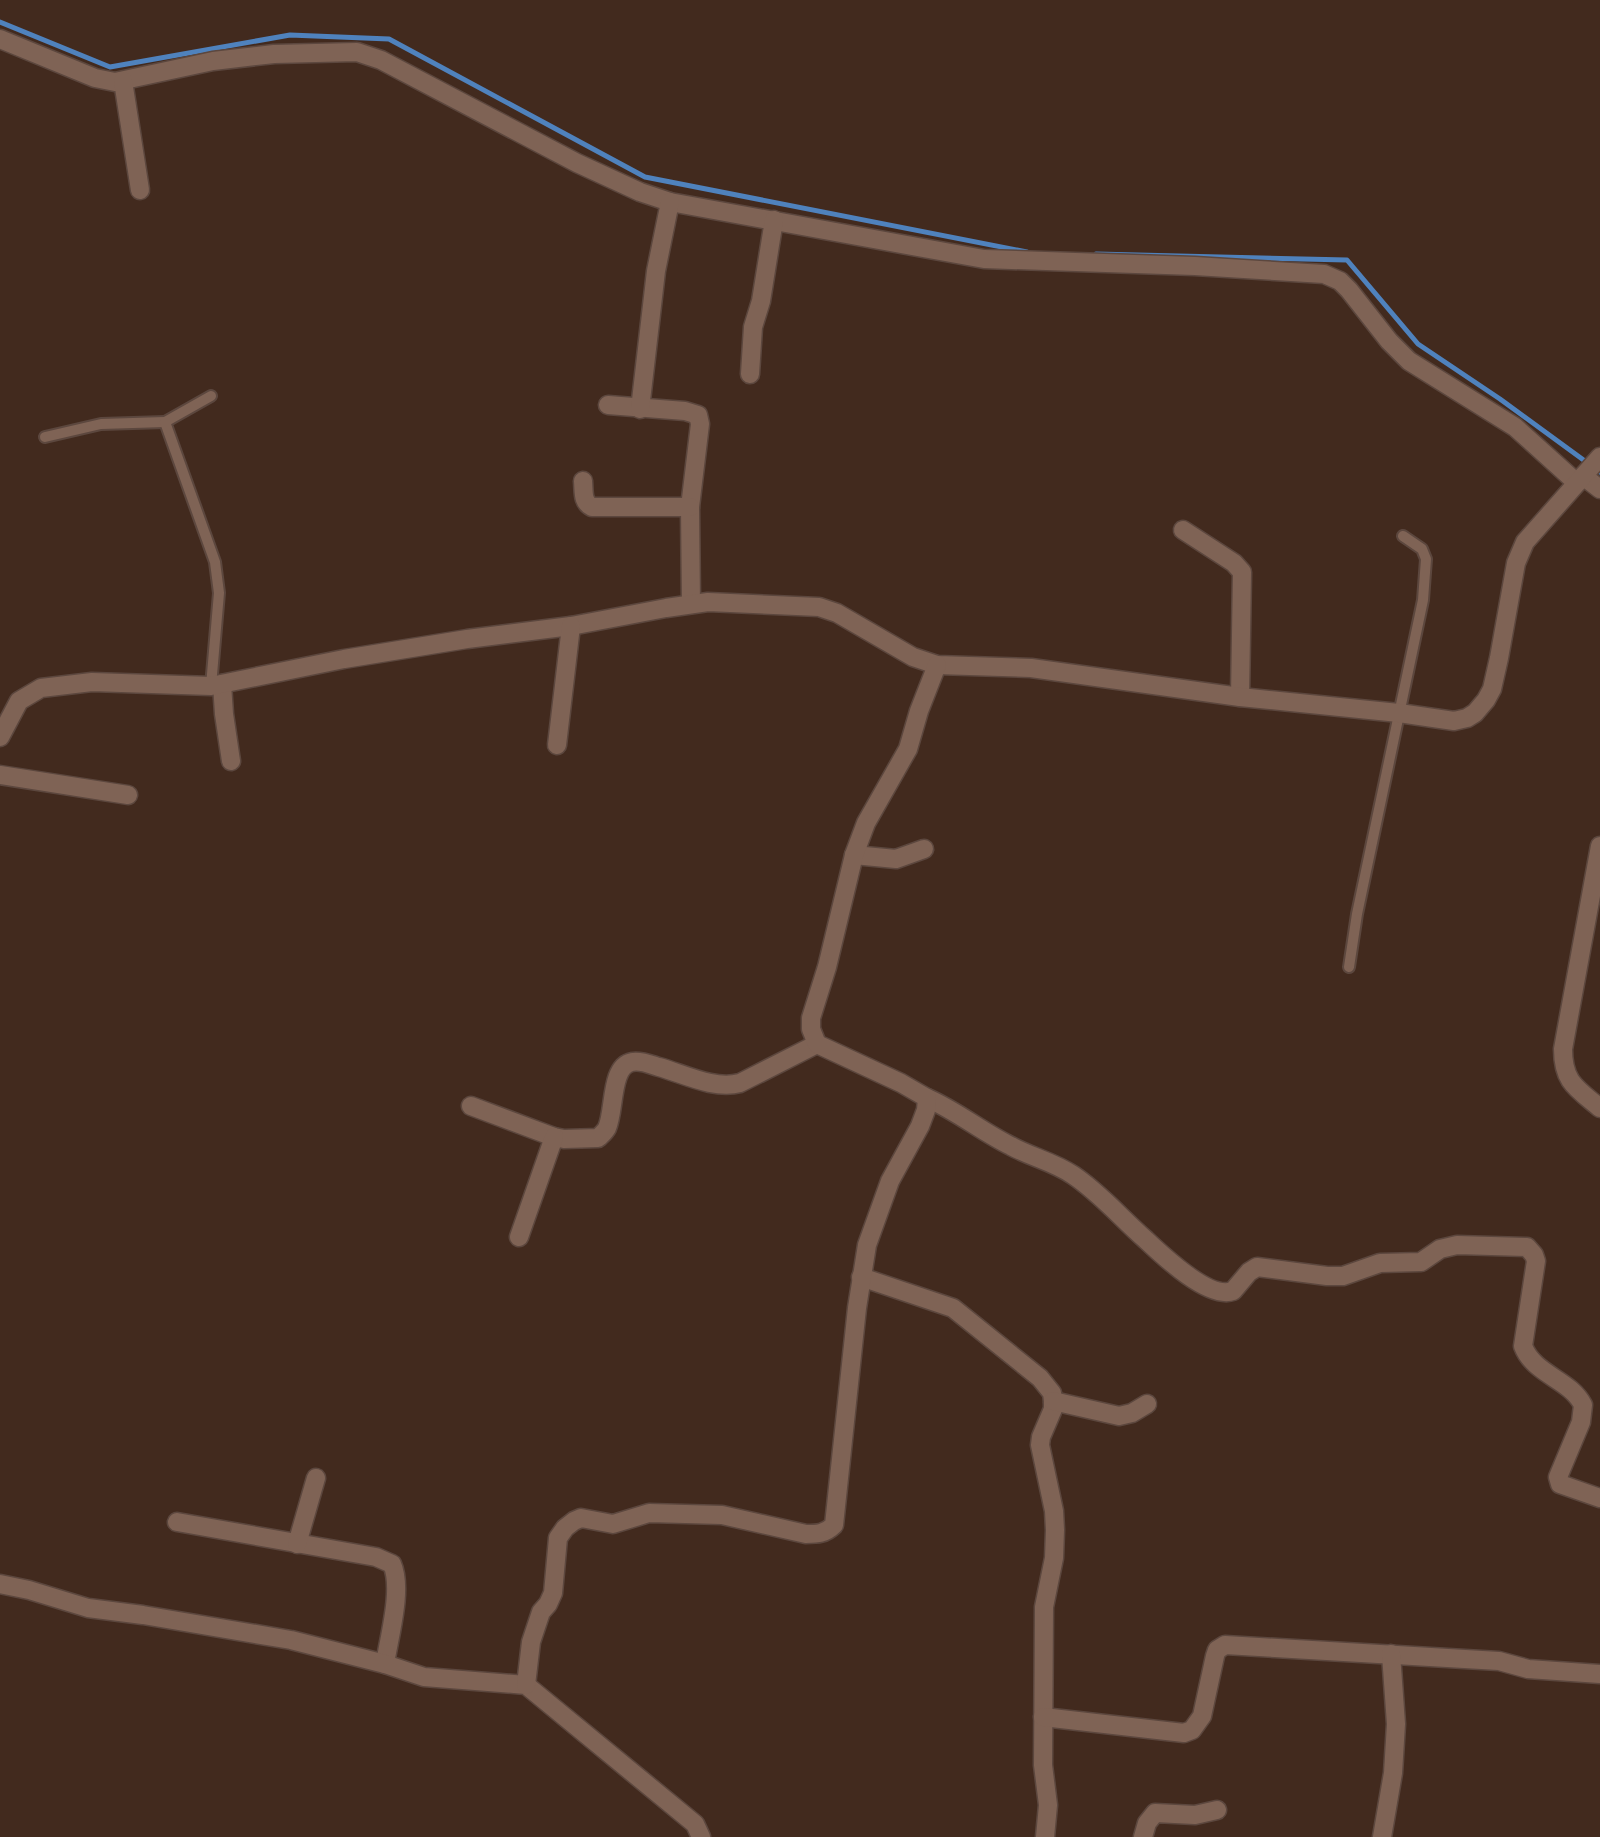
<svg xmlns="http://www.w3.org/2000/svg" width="1600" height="1837" font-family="'Fira Sans',sans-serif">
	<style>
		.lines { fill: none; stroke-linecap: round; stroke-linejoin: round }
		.stream { stroke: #4f82bd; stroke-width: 5 }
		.lane-casing { stroke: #5c473e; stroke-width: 14 }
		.street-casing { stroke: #5c473e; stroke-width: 21 }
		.lane { stroke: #7f6355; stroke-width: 10 }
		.street { stroke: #7f6355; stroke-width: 18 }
	</style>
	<rect width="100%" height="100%" fill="#422a1e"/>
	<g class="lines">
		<!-- stream -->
		<g class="stream">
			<path d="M 0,22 L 110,67 L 290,35 L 389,39 L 645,177 L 1027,252"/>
			<path d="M 1096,254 L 1347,260 L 1418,344 L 1500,399 L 1600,472"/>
		</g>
		<defs>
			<g id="lane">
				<path d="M 45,437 L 101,424 L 165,422"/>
				<path d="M 211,686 L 219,593 L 215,562 L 165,422 L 211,396"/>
				<path d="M 1349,967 L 1357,914 L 1423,600 L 1426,559 L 1422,549 L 1403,536"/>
			</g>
			<g id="street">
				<path d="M 0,39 L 95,78 L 115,82 L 213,61 L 274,54 L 357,52 L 381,60 L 577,163 L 640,192 L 670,202 L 984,259 L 1195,266 L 1324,274 L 1340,281 L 1349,290 L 1389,341 L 1409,361 L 1515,427 L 1577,483"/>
				<path d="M 123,81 L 140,190"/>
				<path d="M 750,374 L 753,327 L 761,301 L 774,220"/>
				<path d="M 608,405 L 685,411 L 698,415 L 700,424 L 690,507 L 691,604"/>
				<path d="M 640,409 L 656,271 L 670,202"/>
				<path d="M 1583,476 L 1600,489"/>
				<path d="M 583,481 C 584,492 582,502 592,507 L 690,507"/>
				<path d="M 1183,530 L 1234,563 L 1242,572 L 1240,697"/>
				<path d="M 222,684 L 224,714 L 231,761"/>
				<path d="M 0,737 L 19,701 L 41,688 L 92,682 L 211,686 L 344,659 L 467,639 L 571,626 L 666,608 L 708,602 L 819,607 L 837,613 L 913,657 L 937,665 L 1031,668 L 1240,697 L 1399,713 L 1454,721 L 1467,718 L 1475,713 L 1486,700 L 1492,689 L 1499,658 L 1516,563 L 1525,542 L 1600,457"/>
				<path d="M 557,745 L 571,626"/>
				<path d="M 0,775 L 128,795"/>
				<path d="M 1600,846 L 1563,1049 C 1563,1082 1576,1088 1600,1108"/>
				<path d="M 854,855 L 896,859 L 924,849"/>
				<path d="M 927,1098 C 957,1111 982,1132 1011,1146 C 1031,1157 1054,1162 1073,1175 C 1100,1193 1121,1218 1145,1239 C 1162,1255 1209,1300 1233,1291 L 1249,1272 L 1257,1267 L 1327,1276 L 1343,1276 L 1380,1263 L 1421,1262 L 1440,1249 L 1457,1245 L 1527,1247 L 1534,1255 L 1536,1261 L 1523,1346 C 1534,1375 1570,1379 1583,1405 L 1581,1422 L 1558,1477 L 1560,1484 L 1600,1498"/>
				<path d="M 471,1106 L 554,1137 L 564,1139 L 598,1138 C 601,1135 605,1132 607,1128 C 615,1111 610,1066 632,1062 C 641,1060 652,1065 659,1067 C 684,1074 714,1090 740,1083 L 817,1044"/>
				<path d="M 519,1237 L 554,1137"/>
				<path d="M 861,1277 L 953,1308 L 1040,1378 L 1052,1393 L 1053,1401 L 1053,1409 L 1041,1437 L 1040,1445 L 1054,1511 L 1055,1530 L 1054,1558 L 1044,1607 L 1043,1765 L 1048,1805 L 1045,1837"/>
				<path d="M 1053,1401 L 1119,1416 L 1132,1413 L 1147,1404"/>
				<path d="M 177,1522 L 376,1557 L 392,1564 C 403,1589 389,1637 385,1664"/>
				<path d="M 297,1544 L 316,1478"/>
				<path d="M 0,1584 L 29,1590 L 88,1608 L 143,1615 L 291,1640 L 385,1664 L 424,1677 L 526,1685 L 695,1824 L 701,1837"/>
				<path d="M 526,1685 L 531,1642 L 541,1612 L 548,1604 L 553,1593 L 558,1538 L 565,1528 L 574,1521 L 581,1518 L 613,1524 L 649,1513 L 722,1515 L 806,1534 C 817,1534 825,1534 834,1525 L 857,1308 L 867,1245 L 890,1181 L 920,1126 L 926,1110 L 927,1098 L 901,1083 L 817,1044 L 811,1029 L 811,1018 L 827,967 L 854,855 L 866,823 L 908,749 L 919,711 L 937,665"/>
				<path d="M 1043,1717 L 1184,1733 L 1192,1730 L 1202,1716 L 1215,1656 L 1217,1650 L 1225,1645 L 1499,1661 L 1528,1669 L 1600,1674"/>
				<path d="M 1143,1837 L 1147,1823 L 1155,1813 L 1195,1815 L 1217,1810"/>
				<path d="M 1382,1837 L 1393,1773 L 1396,1724 L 1391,1654"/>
			</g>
		</defs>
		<!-- lane casing -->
		<use href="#lane" class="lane-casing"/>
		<!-- street casing -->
		<use href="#street" class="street-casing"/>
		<!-- lane -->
		<use href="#lane" class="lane"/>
		<!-- street -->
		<use href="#street" class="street"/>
	</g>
</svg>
